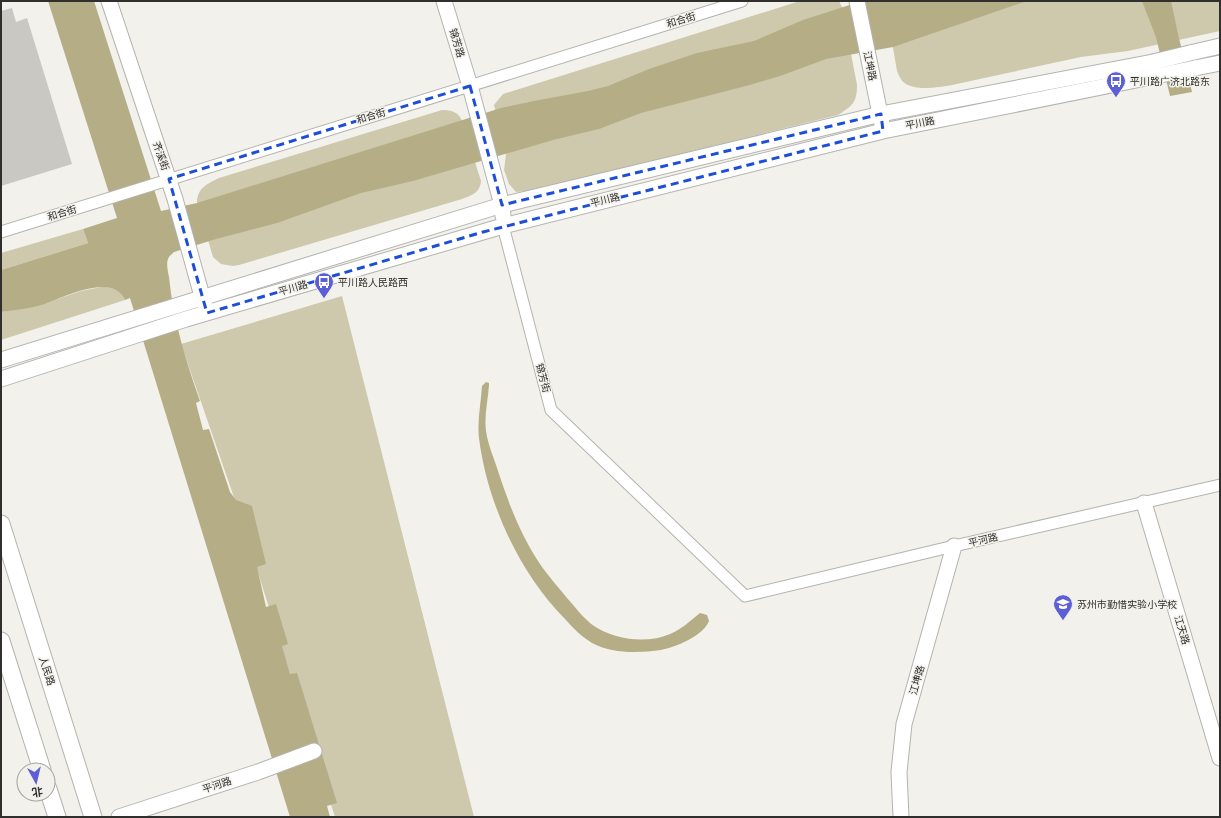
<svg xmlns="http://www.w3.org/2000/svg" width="1221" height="818" font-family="Mulish,'Noto Sans SC',sans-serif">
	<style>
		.green { fill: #cec9ad }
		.water { fill: #b5ad85 }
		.building { fill: #c9c8c3 }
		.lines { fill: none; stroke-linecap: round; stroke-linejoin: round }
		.street-casing { stroke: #b4b3ae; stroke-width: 13 }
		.secondary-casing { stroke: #b4b3ae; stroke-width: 17 }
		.primary-casing { stroke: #b4b3ae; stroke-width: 19 }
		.street { stroke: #fff; stroke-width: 11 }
		.secondary { stroke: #fff; stroke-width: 15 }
		.primary { stroke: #fff; stroke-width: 17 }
		.secondary-bridge-casing { stroke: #b4b3ae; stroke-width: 17; stroke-linecap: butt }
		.secondary-bridge { stroke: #fff; stroke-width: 15 }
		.marked { fill: none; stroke: #1d4ed8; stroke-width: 3; stroke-dasharray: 8 5; stroke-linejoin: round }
		.labels { text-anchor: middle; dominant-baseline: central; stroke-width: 3; stroke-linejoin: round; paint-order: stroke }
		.street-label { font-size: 10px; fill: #302f2d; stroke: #f2f1eb }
		.poi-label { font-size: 10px; fill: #302f2d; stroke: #f2f1eb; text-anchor: start }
	</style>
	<rect width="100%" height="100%" fill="#f2f1eb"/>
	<!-- green -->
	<g class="green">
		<path d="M 800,1 L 839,1 L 842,7 L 857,85 C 857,103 852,106 838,115 L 528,191 L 516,192 L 509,184 L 504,170 L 506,154 L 494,105 L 503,94 Z"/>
		<path d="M 885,1 L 1220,1 L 1220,31 L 1128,51 L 1081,57 L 952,85 C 940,87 917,91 906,84 C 901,81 899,76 897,71 Z"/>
		<path d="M 442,110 C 451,110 459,112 462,121 L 481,181 C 480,193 472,195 462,199 L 239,265 L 233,266 L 221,264 L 213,257 L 197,203 C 197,188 207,184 219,178 Z"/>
		<path d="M 83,229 L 88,243 L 1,270 L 1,253 Z"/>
		<path d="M 101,287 C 113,287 120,289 125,300 L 1,340 L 1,312 L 37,306 L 81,291 Z"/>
		<path d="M 342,296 L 474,817 L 335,817 L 237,506 L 181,344 Z"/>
	</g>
	<!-- water -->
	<g class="water">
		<path d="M 48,1 L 94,1 L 161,211 L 197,203 L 501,108 L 539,100 L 588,91 L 608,86 L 649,69 L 697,53 L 754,41 L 803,20 L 862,1 L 1027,1 L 893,47 L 826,59 L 780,76 L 746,86 L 641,113 L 599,129 L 553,140 L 413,181 L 361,193 L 277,223 L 216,239 L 174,252 C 172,254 169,256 168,259 C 166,264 168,272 169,277 C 173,319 186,362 200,401 L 196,403 L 203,430 L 209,429 L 230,492 L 236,500 L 252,506 L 266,564 L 257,567 L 266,607 L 276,604 L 288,644 L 282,646 L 290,674 L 297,673 L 337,803 L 327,806 L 330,817 L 290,817 L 130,298 L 125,300 C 112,270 59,300 38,306 C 26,309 13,310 1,312 L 1,270 L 88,243 L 83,229 L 117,218 Z"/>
		<path d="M 1142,1 L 1171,1 L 1178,34 L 1192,92 L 1170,96 L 1156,37 Z"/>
		<path d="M 486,382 L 489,383 L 489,385 C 488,400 484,416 486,431 C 488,445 494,458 498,471 C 509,505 522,538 542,567 C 550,578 559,588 567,598 C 576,608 584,619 594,626 C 615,640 647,644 670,634 C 682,629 690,621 700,613 L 707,615 L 709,621 C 703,636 676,647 661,650 C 639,653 612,654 592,643 C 582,637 573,628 565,619 C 519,573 487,502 479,438 C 477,421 481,403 482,386 Z"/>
	</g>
	<!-- building -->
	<path class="building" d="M 12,8 L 16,22 L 27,18 L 72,164 L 1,186 L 1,11 Z"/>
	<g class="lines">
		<defs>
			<g id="street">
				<path d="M 503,226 L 551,410 L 745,596 L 954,546 L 1220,485"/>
				<path d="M 1,232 L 742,1"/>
			</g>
			<g id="secondary">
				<path d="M 109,1 L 175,199 L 205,307"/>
				<path d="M 444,1 L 470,86 L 502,205 L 503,216"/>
				<path d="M 857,1 L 882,124"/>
				<path d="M 1190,53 L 1220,46"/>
				<path d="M 1195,68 L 1220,63"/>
				<path d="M 1,360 L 502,205 L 881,114 L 1153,62"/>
				<path d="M 1,379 L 186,319 L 503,226 L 883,131 L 1156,76"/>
				<path d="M 1144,503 L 1220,758"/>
				<path d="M 119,817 L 258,772 L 314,751"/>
				<path d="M 901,817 L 899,772 L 904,724 L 954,546"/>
			</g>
			<g id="primary">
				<path d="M 1,524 L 93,817"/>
				<path d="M 1,641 L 42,770"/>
				<path d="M 48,789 L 57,817"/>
			</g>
		</defs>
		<!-- street casing -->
		<use href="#street" class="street-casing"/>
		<!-- secondary casing -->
		<use href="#secondary" class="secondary-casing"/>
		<!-- primary casing -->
		<use href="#primary" class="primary-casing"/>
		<!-- street -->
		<use href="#street" class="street"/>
		<!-- secondary -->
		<use href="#secondary" class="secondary"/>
		<!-- primary -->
		<use href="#primary" class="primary"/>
		<defs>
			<g id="secondary-bridge">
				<path d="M 1153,62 L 1190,53"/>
				<path d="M 1156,76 L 1195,68"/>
			</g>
		</defs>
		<!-- secondary-bridge casing -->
		<use href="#secondary-bridge" class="secondary-bridge-casing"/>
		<!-- secondary-bridge -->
		<use href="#secondary-bridge" class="secondary-bridge"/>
	</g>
	<!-- marked area -->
	<path class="marked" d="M 470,86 L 502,205 L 881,114 L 883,131 L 483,232 L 207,313 L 169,179 Z"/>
	<!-- icons -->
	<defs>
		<symbol id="bus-pin" viewBox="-11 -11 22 30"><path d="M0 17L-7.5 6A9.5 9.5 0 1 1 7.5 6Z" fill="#5d5fd7" stroke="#f2f1eb"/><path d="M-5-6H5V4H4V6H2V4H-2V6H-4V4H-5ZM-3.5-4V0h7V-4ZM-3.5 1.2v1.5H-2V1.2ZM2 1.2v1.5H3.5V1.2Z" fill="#fff"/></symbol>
		<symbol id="school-pin" viewBox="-11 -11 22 30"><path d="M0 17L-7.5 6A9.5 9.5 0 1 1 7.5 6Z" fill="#5d5fd7" stroke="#f2f1eb"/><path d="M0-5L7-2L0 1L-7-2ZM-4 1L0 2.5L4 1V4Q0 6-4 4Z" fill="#fff"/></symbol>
	</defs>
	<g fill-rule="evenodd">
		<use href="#bus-pin" x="1105" y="70" width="22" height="30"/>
		<use href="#bus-pin" x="313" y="271" width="22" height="30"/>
		<use href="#school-pin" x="1052" y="593" width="22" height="30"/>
	</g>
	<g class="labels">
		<!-- street labels -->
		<g class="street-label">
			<text transform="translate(681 20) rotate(-17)">和合街</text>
			<text transform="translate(457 43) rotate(73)">锦芳路</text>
			<text transform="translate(870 66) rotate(78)">江坤路</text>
			<text transform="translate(371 116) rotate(-17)">和合街</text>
			<text transform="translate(920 123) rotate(-11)">平川路</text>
			<text transform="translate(161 156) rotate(71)">齐溪街</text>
			<text transform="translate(605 200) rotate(-14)">平川路</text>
			<text transform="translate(62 213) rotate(-17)">和合街</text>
			<text transform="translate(293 288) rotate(-16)">平川路</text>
			<text transform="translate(543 378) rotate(75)">锦芳街</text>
			<text transform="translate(983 540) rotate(-13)">平河路</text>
			<text transform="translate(1182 630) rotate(73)">江天路</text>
			<text transform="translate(47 671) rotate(72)">人民路</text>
			<text transform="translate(917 680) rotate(-74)">江坤路</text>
			<text transform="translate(217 785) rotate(-18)">平河路</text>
		</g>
		<!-- poi labels -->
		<g class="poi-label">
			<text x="1130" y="81">平川路广济北路东</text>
			<text x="338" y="282">平川路人民路西</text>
			<text x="1077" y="604">苏州市勤惜实验小学校</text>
		</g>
	</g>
	<!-- border -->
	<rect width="1221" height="818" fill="none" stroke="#302f2d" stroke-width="4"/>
	<!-- north arrow -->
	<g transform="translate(36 782) rotate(172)"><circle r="19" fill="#f2f1eb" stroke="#a4a39f"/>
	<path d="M0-3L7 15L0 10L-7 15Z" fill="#5d5fd7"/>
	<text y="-6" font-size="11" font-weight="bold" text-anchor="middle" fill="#302f2d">北</text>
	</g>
</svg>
